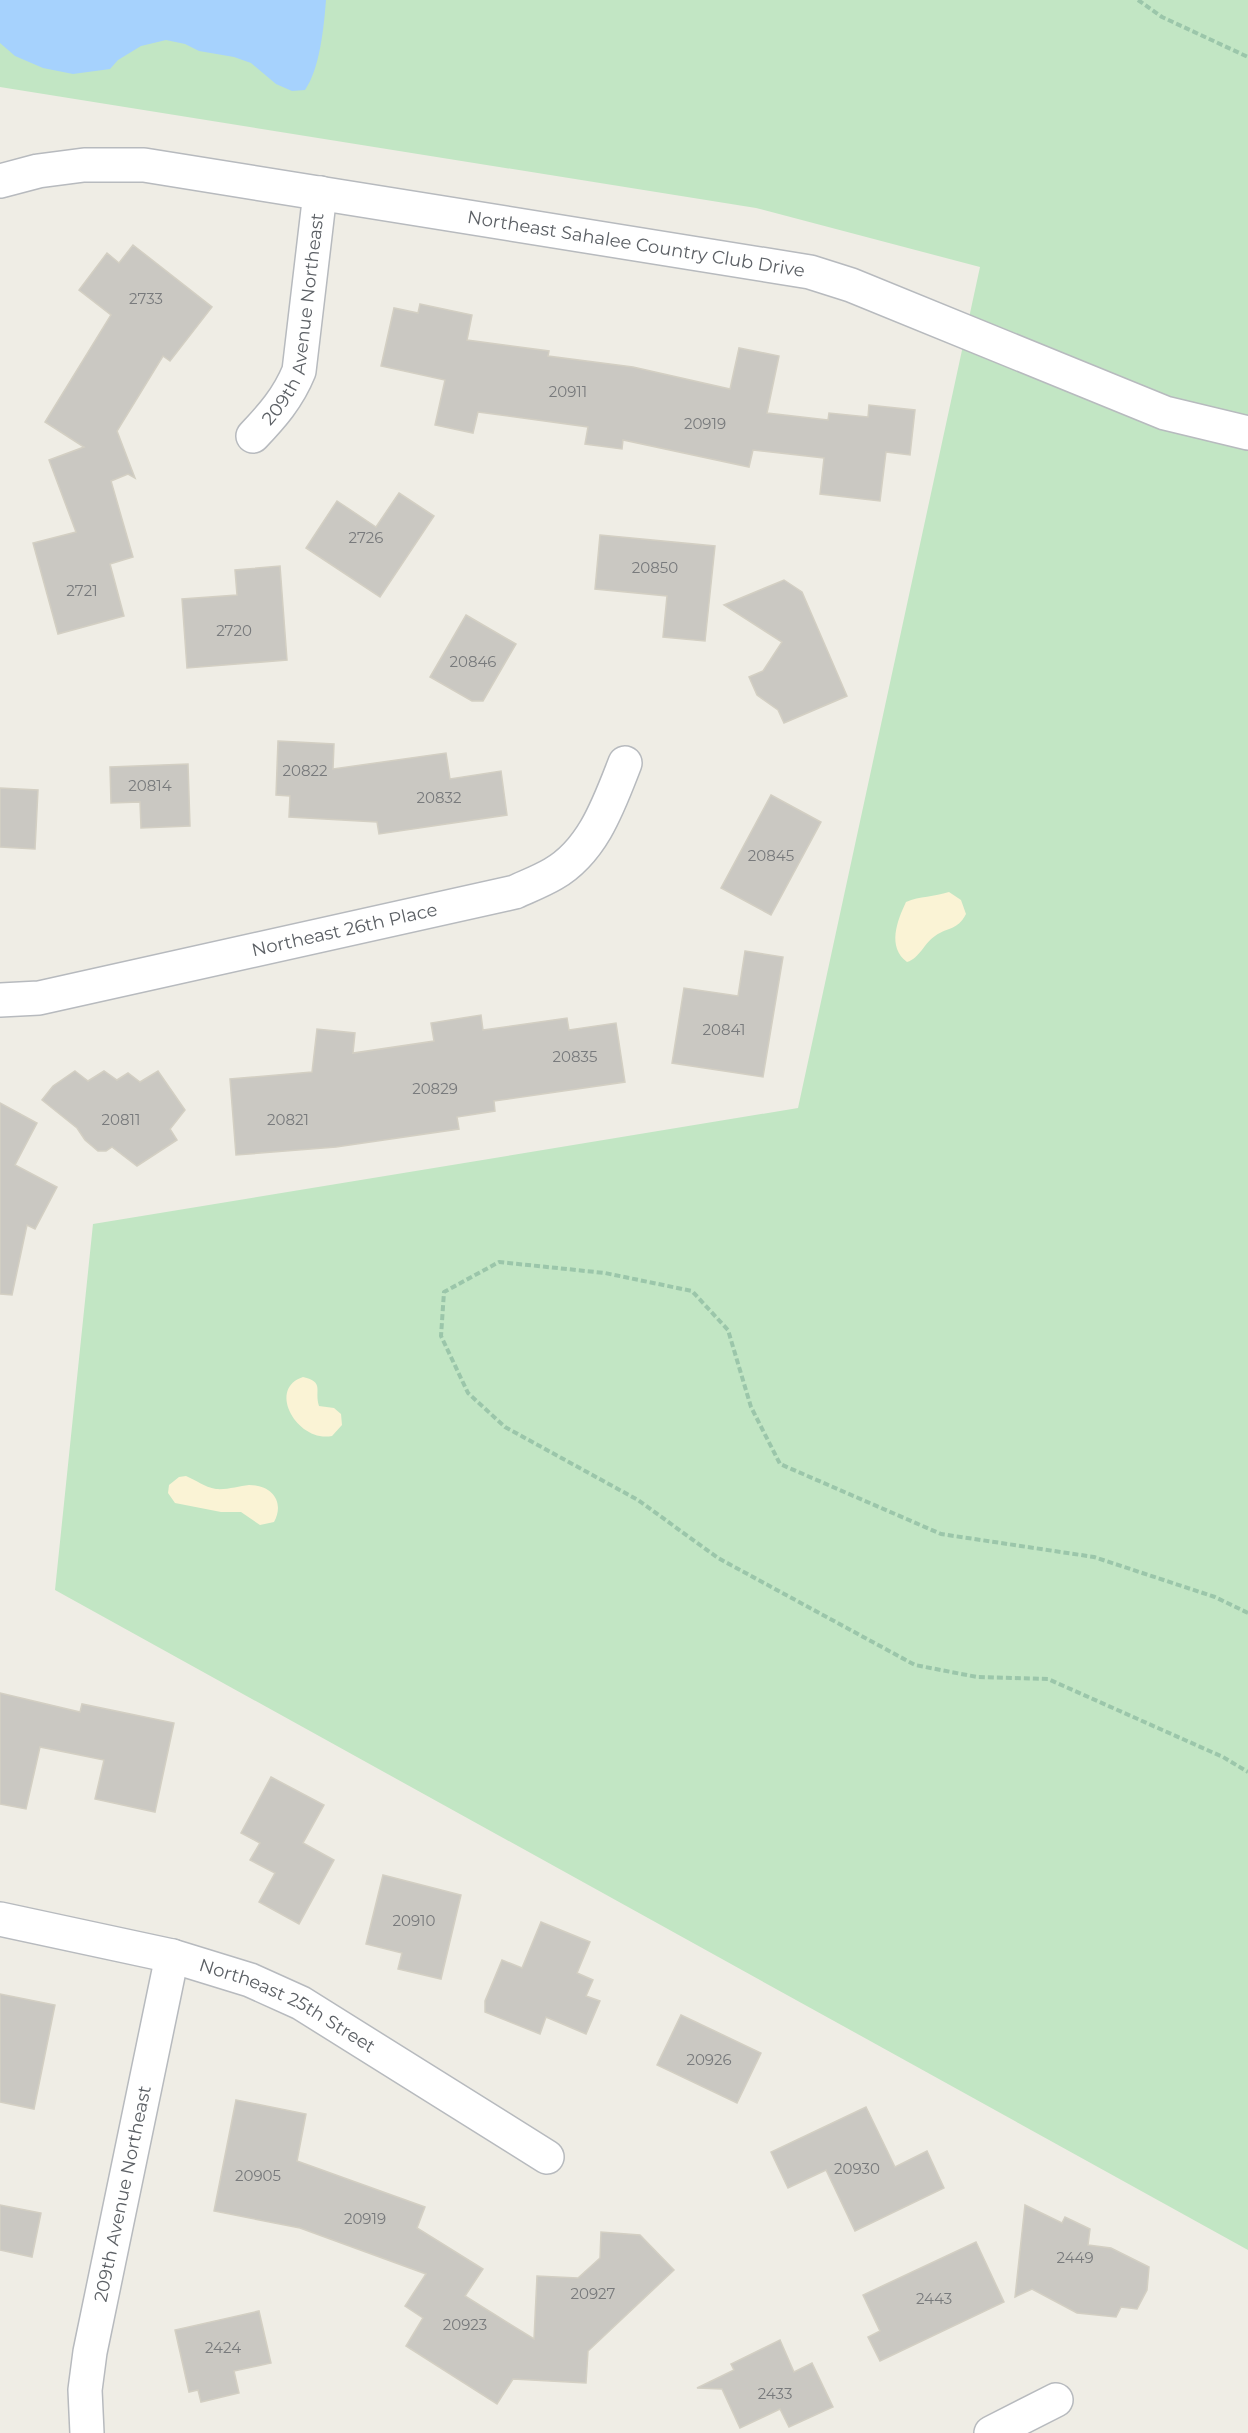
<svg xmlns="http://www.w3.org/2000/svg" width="1248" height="2433" font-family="Montserrat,sans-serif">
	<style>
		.green { fill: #c2e6c4 }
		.sand { fill: #faf3d5 }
		.water { fill: #a6d2fd }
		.building { fill: #cac8c2; stroke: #d3cfc3; stroke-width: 1.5 }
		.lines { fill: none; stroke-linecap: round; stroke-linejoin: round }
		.minor-casing { stroke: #b7babe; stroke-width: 36 }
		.path { stroke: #9bc6aa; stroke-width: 4; stroke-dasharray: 6 3; stroke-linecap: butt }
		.minor { stroke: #fff; stroke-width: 33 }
		.labels { text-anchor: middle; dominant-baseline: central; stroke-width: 4.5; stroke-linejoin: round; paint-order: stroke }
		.number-label { font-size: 15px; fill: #787a7c }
		.street-label { font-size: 18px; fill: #5c6065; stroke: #fff }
	</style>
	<rect width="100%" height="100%" fill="#efede5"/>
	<!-- green -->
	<path class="green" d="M 0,0 L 1248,0 L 1248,2250 L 55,1590 L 93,1224 L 798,1108 L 980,267 L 756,208 L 0,87 Z"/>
	<!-- sand -->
	<g class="sand">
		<path d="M 949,892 L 961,900 L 966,914 C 957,931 949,926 935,936 C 924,943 920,958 907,962 C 887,947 897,921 906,902 C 920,896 934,897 949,892 Z"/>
		<path d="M 303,1377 C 325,1382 314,1390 319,1406 L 334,1408 L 341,1414 L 342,1425 L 332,1436 C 298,1443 266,1389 303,1377 Z"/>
		<path d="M 186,1476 C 196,1480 204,1487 216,1489 C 227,1490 239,1486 249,1485 C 272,1485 285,1502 274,1522 L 260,1525 L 241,1512 L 221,1512 L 175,1503 L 168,1493 L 169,1485 L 179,1477 Z"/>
	</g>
	<!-- water -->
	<path class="water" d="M 0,0 L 326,0 C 324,26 320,69 305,90 L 292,91 L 276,84 L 251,63 L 234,57 L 199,51 L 185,44 L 166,40 L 141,46 L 118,60 L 110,69 L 73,74 L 43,68 L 15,56 L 0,43 Z"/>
	<!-- building -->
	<g class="building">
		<path d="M 133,245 L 212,307 L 170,361 L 163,356 L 117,431 L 135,478 L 128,474 L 111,481 L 133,557 L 110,564 L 124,616 L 58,634 L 33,543 L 76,532 L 49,460 L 84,447 L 45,422 L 111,315 L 79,290 L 107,253 L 119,263 Z"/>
		<path d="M 420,304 L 472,315 L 467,340 L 549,351 L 548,356 L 633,367 L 730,389 L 739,348 L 779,356 L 767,413 L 828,420 L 829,413 L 868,417 L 869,405 L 915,410 L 910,455 L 886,452 L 880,501 L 820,494 L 824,458 L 753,450 L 749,467 L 623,440 L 622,449 L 585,444 L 588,427 L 478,412 L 473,433 L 435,425 L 445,380 L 381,366 L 394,308 L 418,313 Z"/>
		<path d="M 399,493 L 434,516 L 380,597 L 306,548 L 337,501 L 376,527 Z"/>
		<path d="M 600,535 L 715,546 L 705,641 L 663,637 L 667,596 L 595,589 Z"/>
		<path d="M 280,566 L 287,660 L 187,668 L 182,599 L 237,595 L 235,570 Z"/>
		<path d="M 784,580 L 802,592 L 847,696 L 784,723 L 778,710 L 757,695 L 749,677 L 763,671 L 782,642 L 724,605 Z"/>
		<path d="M 466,615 L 516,644 L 483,701 L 472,701 L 430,677 Z"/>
		<path d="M 278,741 L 334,744 L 333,769 L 446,753 L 450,779 L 501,771 L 507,815 L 379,834 L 377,822 L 289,817 L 290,796 L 276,795 Z"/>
		<path d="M 188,764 L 190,826 L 141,828 L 140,802 L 111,803 L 110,767 Z"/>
		<path d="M 0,788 L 38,790 L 35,849 L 0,847 Z"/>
		<path d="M 771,795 L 821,822 L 771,915 L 721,888 Z"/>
		<path d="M 745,951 L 783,957 L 763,1077 L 672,1063 L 684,988 L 738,996 Z"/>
		<path d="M 481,1015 L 483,1030 L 567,1018 L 569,1030 L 616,1023 L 625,1082 L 494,1101 L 495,1111 L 457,1117 L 459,1129 L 336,1147 L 236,1155 L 230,1079 L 312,1072 L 317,1029 L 355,1033 L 353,1053 L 434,1041 L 431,1023 Z"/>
		<path d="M 75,1071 L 88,1081 L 104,1071 L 117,1080 L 128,1073 L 140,1082 L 158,1071 L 185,1110 L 170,1129 L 177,1140 L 137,1166 L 112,1147 L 106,1151 L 98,1151 L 85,1140 L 77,1128 L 42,1100 L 53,1086 Z"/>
		<path d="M 0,1103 L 37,1123 L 15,1165 L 57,1187 L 35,1229 L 27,1225 L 12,1295 L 0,1294 Z"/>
		<path d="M 0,1693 L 80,1712 L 82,1704 L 174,1723 L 155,1812 L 95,1799 L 104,1760 L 40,1747 L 26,1809 L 0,1804 Z"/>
		<path d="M 271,1777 L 324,1805 L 303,1843 L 334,1860 L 299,1924 L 259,1902 L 275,1873 L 250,1860 L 260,1843 L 241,1833 Z"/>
		<path d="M 383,1875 L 461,1895 L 441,1979 L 398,1969 L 402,1953 L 366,1944 Z"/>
		<path d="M 541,1922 L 590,1942 L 577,1973 L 593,1980 L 586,1996 L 600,2001 L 586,2034 L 546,2017 L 540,2034 L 485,2012 L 485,2001 L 502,1960 L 522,1968 Z"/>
		<path d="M 0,1994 L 55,2005 L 34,2109 L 0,2102 Z"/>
		<path d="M 681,2015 L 761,2053 L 737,2103 L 657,2065 Z"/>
		<path d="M 236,2100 L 306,2114 L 297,2161 L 425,2207 L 417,2228 L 483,2269 L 465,2296 L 534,2339 L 537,2276 L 578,2278 L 600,2258 L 601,2232 L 640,2235 L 674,2270 L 588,2351 L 586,2383 L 513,2379 L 497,2404 L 406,2346 L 423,2318 L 405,2306 L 426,2274 L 300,2228 L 214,2211 Z"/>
		<path d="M 866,2107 L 895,2167 L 927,2151 L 944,2188 L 855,2231 L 826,2170 L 788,2188 L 771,2152 Z"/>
		<path d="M 0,2205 L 41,2213 L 32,2257 L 0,2250 Z"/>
		<path d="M 1025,2205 L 1062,2223 L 1065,2217 L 1090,2229 L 1088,2245 L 1111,2248 L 1149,2267 L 1147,2290 L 1137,2309 L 1121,2307 L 1116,2317 L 1077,2313 L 1032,2289 L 1015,2297 Z"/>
		<path d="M 976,2242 L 1004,2302 L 880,2361 L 868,2337 L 880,2331 L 863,2295 Z"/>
		<path d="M 259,2311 L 271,2363 L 234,2371 L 239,2393 L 201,2402 L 198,2390 L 189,2392 L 175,2330 Z"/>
		<path d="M 780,2340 L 794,2372 L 812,2363 L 833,2407 L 789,2427 L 780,2409 L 740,2428 L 722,2389 L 697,2388 L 734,2370 L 731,2364 Z"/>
	</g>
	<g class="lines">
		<defs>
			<g id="minor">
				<path id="s1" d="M 0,181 L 38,171 L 84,165 L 144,165 L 810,272 L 851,285 L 1165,413 L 1248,433"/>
				<path id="s2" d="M 253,436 C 272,416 288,398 299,371 L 320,193"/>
				<path id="s3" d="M 0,1000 L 39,998 L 515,892 C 528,886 541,881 553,874 C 593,851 609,804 625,763"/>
				<path id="s4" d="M 0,1919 L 172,1956 L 250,1980 L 301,2003 L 547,2157"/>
				<path id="s5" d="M 87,2433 L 85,2390 L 90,2352 L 172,1956"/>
				<path d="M 991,2433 L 1056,2400"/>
			</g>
		</defs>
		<!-- minor casing -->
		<use href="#minor" class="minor-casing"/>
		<!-- path -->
		<g class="path">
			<path d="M 1138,0 L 1162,17 L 1248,57"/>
			<path d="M 1248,1613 L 1215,1597 L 1094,1557 L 941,1534 L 780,1464 L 751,1407 L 728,1330 L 692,1291 L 605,1273 L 499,1262 L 444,1292 L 441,1336 L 468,1393 L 505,1427 L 638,1500 L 718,1558 L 915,1665 L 977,1677 L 1048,1679 L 1223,1757 L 1248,1772"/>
		</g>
		<!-- minor -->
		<use href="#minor" class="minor"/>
	</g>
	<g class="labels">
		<!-- number labels -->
		<g class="number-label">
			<text x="146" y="298">2733</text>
			<text x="568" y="391">20911</text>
			<text x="705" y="423">20919</text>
			<text x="366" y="537">2726</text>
			<text x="655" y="567">20850</text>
			<text x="82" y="590">2721</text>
			<text x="234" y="630">2720</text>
			<text x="473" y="661">20846</text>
			<text x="305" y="770">20822</text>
			<text x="150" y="785">20814</text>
			<text x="439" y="797">20832</text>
			<text x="771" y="855">20845</text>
			<text x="724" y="1029">20841</text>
			<text x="575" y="1056">20835</text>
			<text x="435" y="1088">20829</text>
			<text x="121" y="1119">20811</text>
			<text x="288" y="1119">20821</text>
			<text x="414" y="1920">20910</text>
			<text x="709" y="2059">20926</text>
			<text x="857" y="2168">20930</text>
			<text x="258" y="2175">20905</text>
			<text x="365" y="2218">20919</text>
			<text x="1075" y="2257">2449</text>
			<text x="593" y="2293">20927</text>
			<text x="934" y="2298">2443</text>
			<text x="465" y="2324">20923</text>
			<text x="223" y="2347">2424</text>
			<text x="775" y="2393">2433</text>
		</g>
		<!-- street labels -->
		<g class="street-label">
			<text stroke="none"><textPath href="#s1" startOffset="644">Northeast Sahalee Country Club Drive</textPath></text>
			<text stroke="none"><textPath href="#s2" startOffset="129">209th Avenue Northeast</textPath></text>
			<text stroke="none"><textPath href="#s3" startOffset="352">Northeast 26th Place</textPath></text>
			<text stroke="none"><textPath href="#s4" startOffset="302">Northeast 25th Street</textPath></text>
			<text stroke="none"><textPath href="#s5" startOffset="243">209th Avenue Northeast</textPath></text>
		</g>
	</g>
</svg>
